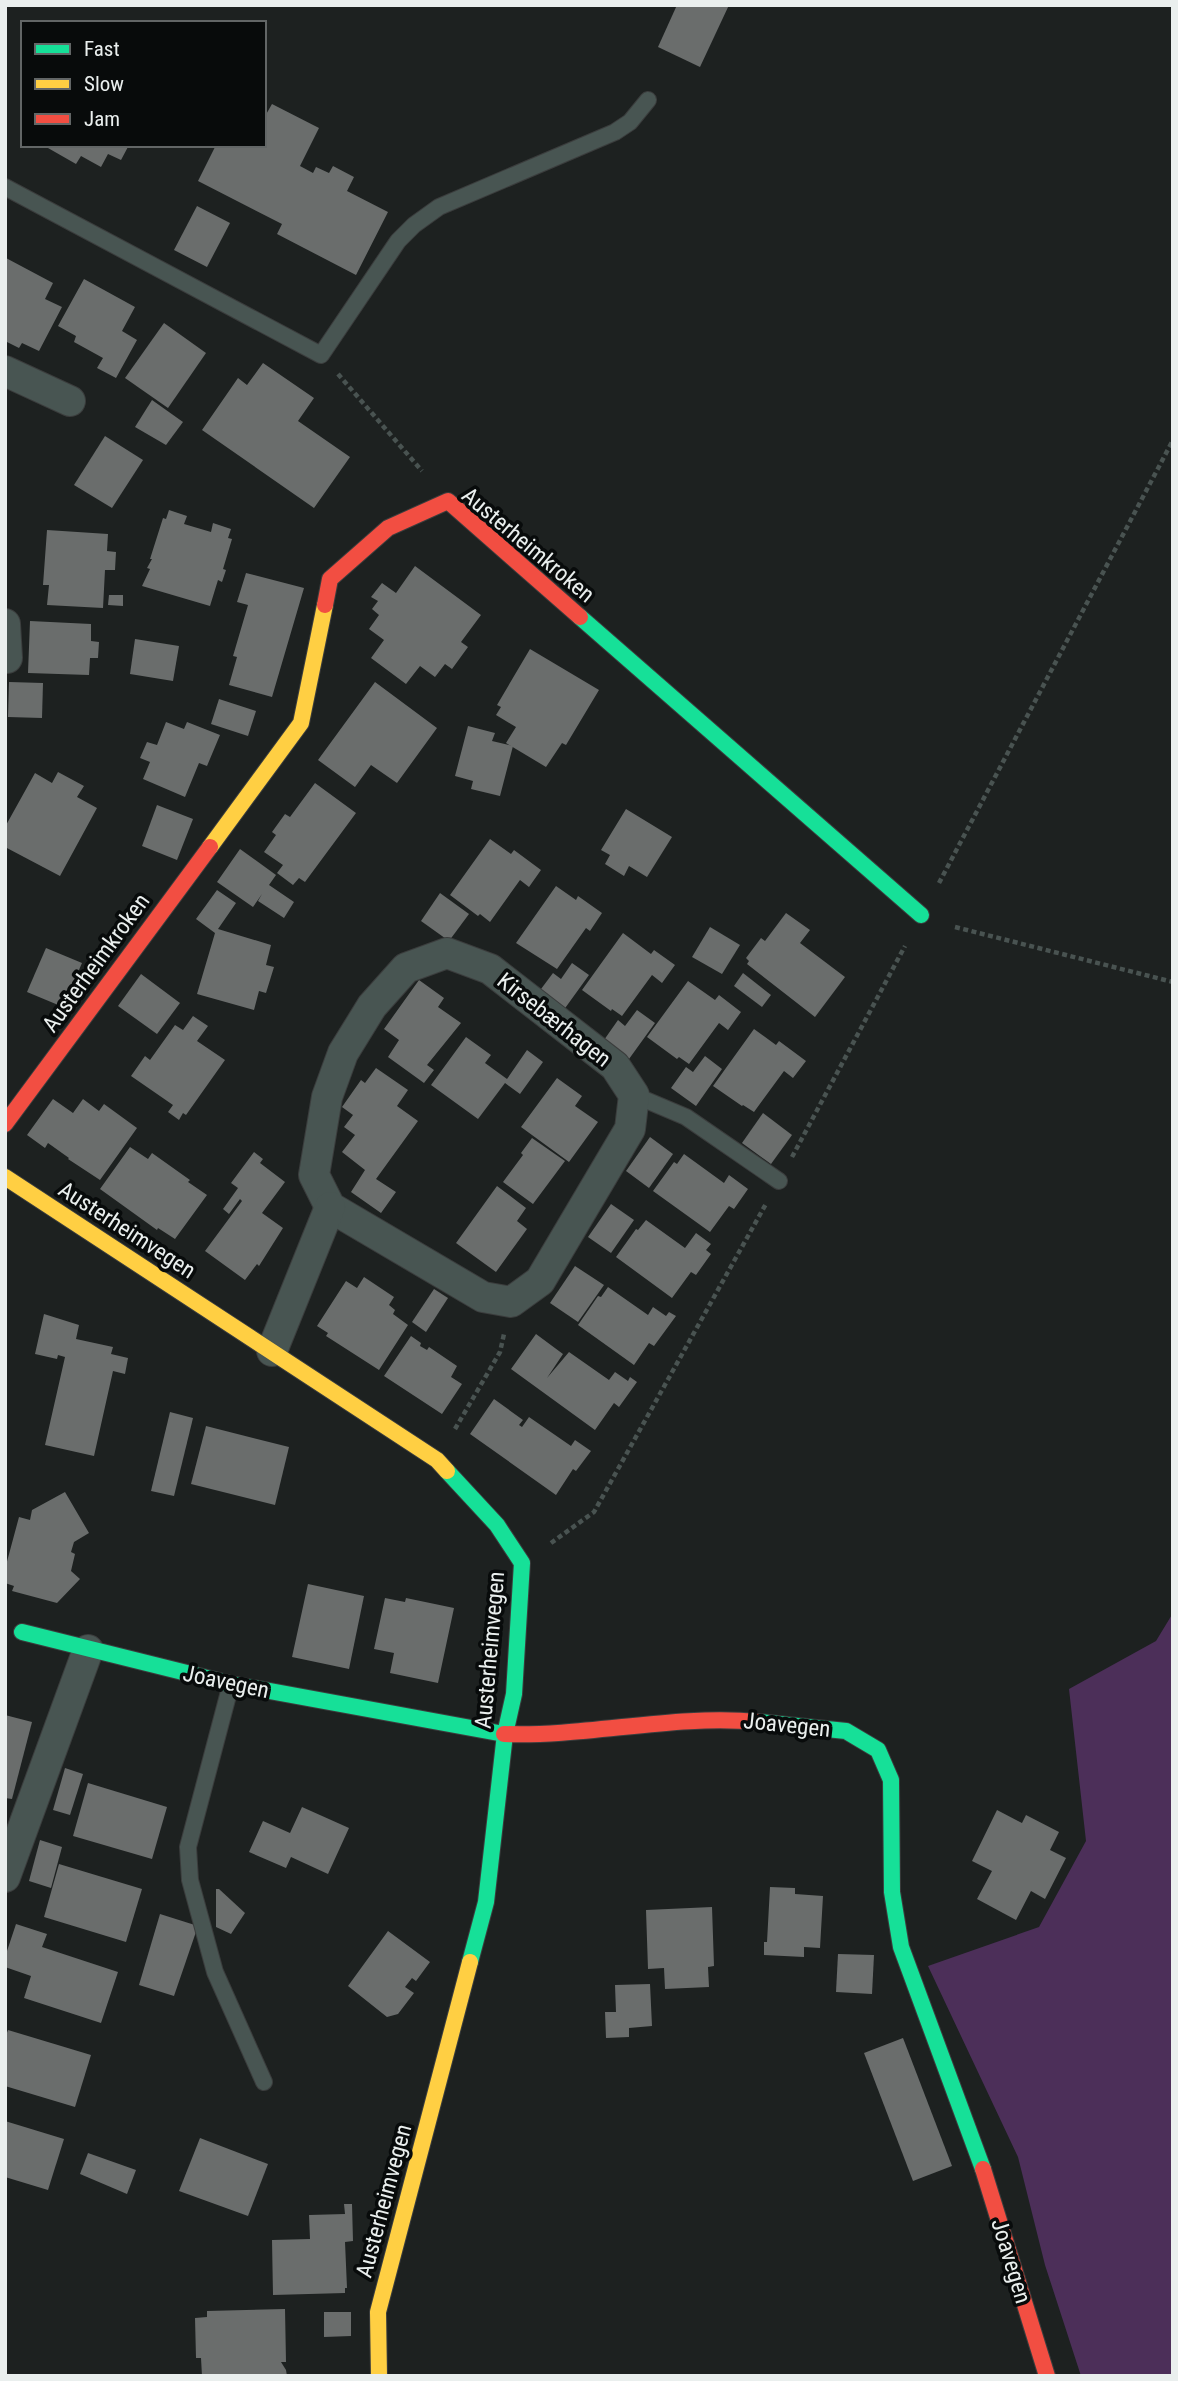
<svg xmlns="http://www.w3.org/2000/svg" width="1178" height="2381" font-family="'Roboto Condensed',sans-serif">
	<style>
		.green { fill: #4c2f59 }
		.building { fill: #6a6d6c }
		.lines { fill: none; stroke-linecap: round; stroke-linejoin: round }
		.lane-casing { stroke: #3b3d3d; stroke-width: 18 }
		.street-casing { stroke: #3b3d3d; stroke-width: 32 }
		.fast-casing { stroke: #3b3d3d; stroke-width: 18 }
		.slow-casing { stroke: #3b3d3d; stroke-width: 18 }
		.jam-casing { stroke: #3b3d3d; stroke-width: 18 }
		.path { stroke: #495351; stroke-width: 4.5; stroke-dasharray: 5 3.5; stroke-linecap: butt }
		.lane { stroke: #485552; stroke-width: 16 }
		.street { stroke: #485552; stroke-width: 30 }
		.fast { stroke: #16e098; stroke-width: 16 }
		.slow { stroke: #ffcf43; stroke-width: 16 }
		.jam { stroke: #f24e42; stroke-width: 16 }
		.labels { text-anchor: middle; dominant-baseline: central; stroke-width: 7; stroke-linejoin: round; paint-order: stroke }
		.street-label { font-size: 23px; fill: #eaefee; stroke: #080b0b }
	</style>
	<rect width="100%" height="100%" fill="#1d2120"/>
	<!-- green -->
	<path class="green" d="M 1173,1613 L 1173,2376 L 1081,2376 L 1045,2265 L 1018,2157 L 928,1966 L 1039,1927 L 1086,1841 L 1069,1689 L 1156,1641 Z"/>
	<!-- building -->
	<g class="building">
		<path d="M 677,5 L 729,5 L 700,67 L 658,47 Z"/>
		<path d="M 272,104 L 319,128 L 300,166 L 313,173 L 316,167 L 329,173 L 333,166 L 354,177 L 347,191 L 388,212 L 356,275 L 277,234 L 282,224 L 198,181 L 216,145 L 264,145 L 264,118 Z"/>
		<path d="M 49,145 L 129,145 L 121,160 L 108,154 L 101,167 L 81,156 L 76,164 L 48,148 Z"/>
		<path d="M 197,206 L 230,223 L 207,267 L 174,250 Z"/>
		<path d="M 6,258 L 53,283 L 45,299 L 62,307 L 39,351 L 22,343 L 19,348 L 5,341 Z"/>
		<path d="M 84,279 L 135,307 L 122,331 L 137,340 L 116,378 L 97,368 L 103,358 L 74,342 L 76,336 L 58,326 Z"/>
		<path d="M 164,323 L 206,353 L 168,408 L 125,378 Z"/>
		<path d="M 263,363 L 314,398 L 298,421 L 350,457 L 314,508 L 202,430 L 238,378 L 247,385 Z"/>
		<path d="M 152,400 L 183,422 L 166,445 L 135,427 Z"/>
		<path d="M 105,436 L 143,460 L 112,508 L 74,485 Z"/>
		<path d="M 169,510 L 187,516 L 184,524 L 211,532 L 213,523 L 231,529 L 228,538 L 232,539 L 223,569 L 226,570 L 222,582 L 218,580 L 210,606 L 142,586 L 150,569 L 147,568 L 152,559 L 150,559 L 163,518 L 166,519 Z"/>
		<path d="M 47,530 L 108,534 L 107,551 L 116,552 L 115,570 L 105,570 L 103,608 L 47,605 L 49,585 L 43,585 Z"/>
		<path d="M 415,566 L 481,615 L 461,642 L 468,647 L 452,669 L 445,664 L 435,677 L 420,666 L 406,684 L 371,658 L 384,640 L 369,629 L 379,615 L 372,609 L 378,601 L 371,597 L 382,583 L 396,593 Z"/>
		<path d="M 246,573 L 304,588 L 272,697 L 229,685 L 237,657 L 233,656 L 248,605 L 237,602 Z"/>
		<path d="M 109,595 L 123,595 L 123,606 L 108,605 Z"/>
		<path d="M 30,621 L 91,624 L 91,641 L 99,642 L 98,658 L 90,658 L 89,675 L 28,673 Z"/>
		<path d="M 135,639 L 179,646 L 173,681 L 130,674 Z"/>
		<path d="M 530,649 L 599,690 L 566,745 L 562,743 L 546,767 L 506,743 L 516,727 L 496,715 L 501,707 L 497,705 Z"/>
		<path d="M 9,682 L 43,683 L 42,718 L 8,717 Z"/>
		<path d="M 375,682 L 437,728 L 397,783 L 371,765 L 355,787 L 318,760 Z"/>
		<path d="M 219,699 L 256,711 L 248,736 L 211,724 Z"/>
		<path d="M 166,722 L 184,729 L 187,722 L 220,735 L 207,766 L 199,763 L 185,797 L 143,779 L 150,762 L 140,758 L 147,742 L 157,745 Z"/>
		<path d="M 468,726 L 495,733 L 492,741 L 513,746 L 500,796 L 471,789 L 473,781 L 455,776 Z"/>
		<path d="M 58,772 L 84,786 L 77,797 L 97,808 L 60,876 L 5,847 L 5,827 L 35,773 L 52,783 Z"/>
		<path d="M 315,783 L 356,813 L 305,882 L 299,878 L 293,885 L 277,873 L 283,865 L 264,852 L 276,835 L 272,832 L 285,814 L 290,817 Z"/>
		<path d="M 157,805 L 193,819 L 177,860 L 142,846 Z"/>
		<path d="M 626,809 L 672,837 L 647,877 L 629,866 L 624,876 L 605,864 L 610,855 L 601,850 Z"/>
		<path d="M 490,839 L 511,854 L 514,850 L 541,870 L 529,887 L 520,880 L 490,922 L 480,914 L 478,916 L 450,895 Z"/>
		<path d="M 240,849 L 276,875 L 269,885 L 294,902 L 284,918 L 258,901 L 262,894 L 253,907 L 217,882 Z"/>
		<path d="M 556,886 L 576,900 L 578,896 L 602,913 L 590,931 L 586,928 L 557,969 L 516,943 Z"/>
		<path d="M 217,890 L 236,903 L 218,929 L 271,945 L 266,965 L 274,967 L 266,993 L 259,991 L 254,1010 L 197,994 L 215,933 L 196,919 Z"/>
		<path d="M 440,893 L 469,914 L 449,941 L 421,921 Z"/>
		<path d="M 786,913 L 810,930 L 800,943 L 845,977 L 815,1017 L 747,964 L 749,961 L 746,958 L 761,938 L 765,941 Z"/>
		<path d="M 710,927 L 740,945 L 722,974 L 692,957 Z"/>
		<path d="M 623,933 L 651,954 L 654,950 L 675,965 L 662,983 L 652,975 L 622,1016 L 612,1009 L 611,1011 L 582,990 Z"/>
		<path d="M 46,948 L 82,963 L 63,1007 L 27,992 Z"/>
		<path d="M 572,963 L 589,975 L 563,1011 L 538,993 L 553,973 L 561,979 Z"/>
		<path d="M 743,973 L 771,995 L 762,1007 L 734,986 Z"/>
		<path d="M 141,974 L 180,1003 L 157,1034 L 118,1006 Z"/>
		<path d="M 419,980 L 444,998 L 438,1007 L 461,1023 L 427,1065 L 434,1070 L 424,1083 L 388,1057 L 399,1040 L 384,1029 Z"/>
		<path d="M 688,981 L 715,1000 L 719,995 L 741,1012 L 728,1030 L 719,1023 L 689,1064 L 679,1057 L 677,1059 L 647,1037 Z"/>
		<path d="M 637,1010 L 655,1023 L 629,1059 L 604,1040 L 618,1020 L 625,1026 Z"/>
		<path d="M 193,1016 L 208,1026 L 197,1041 L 225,1060 L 186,1115 L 183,1113 L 179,1120 L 168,1112 L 173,1105 L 131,1076 L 145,1056 L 150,1060 L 175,1025 L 183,1030 Z"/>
		<path d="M 754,1029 L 776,1045 L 779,1041 L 806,1061 L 793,1078 L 784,1071 L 754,1112 L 743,1105 L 742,1106 L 713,1086 Z"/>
		<path d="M 466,1037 L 491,1055 L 485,1063 L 507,1079 L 527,1050 L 543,1062 L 520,1094 L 505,1083 L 478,1119 L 431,1085 Z"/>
		<path d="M 705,1056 L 722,1069 L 696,1106 L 671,1088 L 686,1067 L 693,1072 Z"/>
		<path d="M 376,1068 L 408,1090 L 397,1106 L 418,1121 L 376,1179 L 396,1192 L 381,1213 L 351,1192 L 365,1170 L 342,1152 L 355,1135 L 344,1127 L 353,1115 L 342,1107 L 361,1080 L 365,1083 Z"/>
		<path d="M 557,1078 L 582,1096 L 575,1106 L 598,1122 L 569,1162 L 521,1127 Z"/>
		<path d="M 53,1099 L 73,1113 L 83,1099 L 99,1111 L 104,1104 L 137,1128 L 100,1180 L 68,1159 L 69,1158 L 48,1143 L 45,1148 L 27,1135 Z"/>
		<path d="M 763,1113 L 792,1135 L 771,1164 L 742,1143 Z"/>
		<path d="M 650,1137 L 673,1154 L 649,1188 L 626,1171 Z"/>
		<path d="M 532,1138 L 565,1161 L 533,1204 L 503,1182 L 523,1155 L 521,1153 Z"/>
		<path d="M 130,1147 L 148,1159 L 152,1153 L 190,1180 L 188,1182 L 207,1195 L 175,1239 L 158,1228 L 157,1230 L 100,1189 Z"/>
		<path d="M 254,1152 L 263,1159 L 260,1163 L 285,1182 L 262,1213 L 283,1228 L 259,1266 L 257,1264 L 245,1280 L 205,1251 L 242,1201 L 240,1199 L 229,1214 L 223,1209 L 238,1188 L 231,1183 Z"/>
		<path d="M 684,1154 L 724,1183 L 729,1175 L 748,1189 L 734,1209 L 729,1206 L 710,1232 L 653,1191 L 674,1162 L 677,1164 Z"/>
		<path d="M 497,1186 L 526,1208 L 517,1221 L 527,1229 L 496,1272 L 456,1243 Z"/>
		<path d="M 611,1204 L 634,1220 L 611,1253 L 588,1237 Z"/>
		<path d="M 646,1220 L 685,1248 L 696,1233 L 711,1244 L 706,1250 L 711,1254 L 696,1275 L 691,1272 L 672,1298 L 616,1257 L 636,1229 L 638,1230 Z"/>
		<path d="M 575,1266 L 604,1285 L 578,1322 L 550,1303 Z"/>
		<path d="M 364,1277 L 394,1297 L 389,1305 L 395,1310 L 393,1314 L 408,1325 L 379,1370 L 326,1336 L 328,1333 L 317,1326 L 346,1281 L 357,1288 Z"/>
		<path d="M 608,1287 L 648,1315 L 653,1307 L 666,1316 L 669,1312 L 676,1316 L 654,1346 L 649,1343 L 634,1365 L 578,1325 L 598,1296 L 601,1297 Z"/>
		<path d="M 434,1289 L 448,1298 L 426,1332 L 412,1322 Z"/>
		<path d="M 44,1314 L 79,1325 L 76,1339 L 113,1347 L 111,1354 L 128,1358 L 125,1374 L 113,1371 L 94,1456 L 45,1445 L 65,1357 L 58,1355 L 57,1359 L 35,1354 Z"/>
		<path d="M 536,1334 L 563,1354 L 547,1378 L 569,1352 L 609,1380 L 615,1372 L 628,1381 L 630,1377 L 637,1382 L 619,1407 L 614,1403 L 595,1430 L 511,1369 Z"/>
		<path d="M 411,1336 L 421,1343 L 420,1346 L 427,1350 L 429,1347 L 457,1366 L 451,1377 L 462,1384 L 442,1414 L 384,1376 Z"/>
		<path d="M 494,1399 L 523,1420 L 519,1425 L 522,1427 L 529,1417 L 571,1446 L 575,1440 L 591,1451 L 576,1471 L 573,1469 L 556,1495 L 470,1434 Z"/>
		<path d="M 170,1412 L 193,1418 L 174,1496 L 151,1491 Z"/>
		<path d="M 206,1426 L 289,1447 L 275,1505 L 191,1484 Z"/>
		<path d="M 65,1492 L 89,1533 L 74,1542 L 71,1552 L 75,1554 L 71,1571 L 80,1579 L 57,1603 L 12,1591 L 14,1586 L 5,1583 L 5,1569 L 19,1517 L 30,1520 L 32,1510 Z"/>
		<path d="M 308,1584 L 364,1596 L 349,1669 L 292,1657 Z"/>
		<path d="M 385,1598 L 405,1602 L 406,1598 L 454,1608 L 438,1683 L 390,1673 L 394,1653 L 374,1649 Z"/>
		<path d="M 5,1715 L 32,1722 L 12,1799 L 5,1798 Z"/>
		<path d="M 65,1768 L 83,1774 L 70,1815 L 53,1810 Z"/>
		<path d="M 88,1783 L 167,1807 L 152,1859 L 73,1836 Z"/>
		<path d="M 302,1807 L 349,1828 L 328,1874 L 291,1857 L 286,1868 L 249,1852 L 263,1821 L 290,1833 Z"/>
		<path d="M 997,1810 L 1022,1823 L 1026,1815 L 1059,1832 L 1050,1850 L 1066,1858 L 1045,1899 L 1031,1891 L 1016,1920 L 977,1899 L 992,1871 L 972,1861 Z"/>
		<path d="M 40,1840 L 62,1847 L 51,1888 L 29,1881 Z"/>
		<path d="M 59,1864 L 142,1889 L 126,1942 L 44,1917 Z"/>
		<path d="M 770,1887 L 795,1888 L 795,1894 L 823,1896 L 820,1948 L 804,1947 L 804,1957 L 764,1955 L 764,1942 L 767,1942 Z"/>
		<path d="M 216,1889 L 219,1889 L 245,1913 L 231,1934 L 216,1927 Z"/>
		<path d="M 712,1907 L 714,1966 L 708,1967 L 709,1987 L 665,1989 L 664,1968 L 648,1969 L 646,1910 Z"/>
		<path d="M 160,1914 L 198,1926 L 174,1996 L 139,1985 Z"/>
		<path d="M 16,1924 L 47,1934 L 42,1947 L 118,1972 L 101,2023 L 24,1998 L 31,1976 L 5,1967 L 5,1957 Z"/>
		<path d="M 388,1931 L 430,1962 L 416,1981 L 412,1978 L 405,1987 L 414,1993 L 398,2014 L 387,2017 L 348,1986 Z"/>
		<path d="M 838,1954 L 874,1955 L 872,1994 L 836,1992 Z"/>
		<path d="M 650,1984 L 652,2026 L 629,2028 L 629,2037 L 606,2038 L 605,2012 L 616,2012 L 615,1985 Z"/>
		<path d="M 8,2030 L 91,2055 L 75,2107 L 5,2086 L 5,2038 Z"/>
		<path d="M 903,2038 L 952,2166 L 913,2181 L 864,2053 Z"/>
		<path d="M 5,2121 L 64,2139 L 48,2190 L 5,2177 Z"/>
		<path d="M 200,2138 L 268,2164 L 248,2216 L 179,2191 Z"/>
		<path d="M 88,2153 L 136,2170 L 127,2194 L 80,2174 Z"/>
		<path d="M 344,2204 L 352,2204 L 353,2241 L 345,2242 L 347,2288 L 345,2288 L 345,2293 L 273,2295 L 272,2240 L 310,2239 L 309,2215 L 345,2214 Z"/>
		<path d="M 285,2309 L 286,2362 L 281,2362 L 286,2370 L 287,2376 L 202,2376 L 201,2358 L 196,2358 L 195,2318 L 207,2317 L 207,2311 Z"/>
		<path d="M 324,2312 L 351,2312 L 351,2336 L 324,2337 Z"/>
	</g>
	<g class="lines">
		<defs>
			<g id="lane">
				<path d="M 5,187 L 321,355 L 398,241 L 414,225 L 439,207 L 615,132 L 630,122 L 648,100"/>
				<path d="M 634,1095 L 686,1117 L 779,1181"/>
				<path d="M 231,1684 L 188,1847 L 190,1880 L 215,1972 L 264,2082"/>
			</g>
			<g id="street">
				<path d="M 5,371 L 70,401"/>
				<path d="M 5,624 L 7,658"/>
				<path d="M 447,953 L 490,969 L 615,1066 L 634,1095 L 630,1129 L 540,1281 L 511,1302 L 483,1297 L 330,1207 L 314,1175 L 327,1097 L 343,1053 L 372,1006 L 406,968 Z"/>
				<path d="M 272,1351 L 330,1207"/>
				<path d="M 5,1877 L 88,1650"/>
			</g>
			<g id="fast">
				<path d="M 580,617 L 921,915"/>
				<path d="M 447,1471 L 497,1525 L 522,1563 L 514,1694 L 505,1734 L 486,1902 L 470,1962"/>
				<path d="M 22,1632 L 231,1684 L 504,1734"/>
				<path d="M 758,1722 L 846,1731 L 878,1750 L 891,1780 L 892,1892 L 901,1947 L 983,2169"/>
			</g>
			<g id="slow">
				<path d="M 210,847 L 301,723 L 325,605"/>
				<path d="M 5,1177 L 437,1460 L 447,1471"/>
				<path d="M 379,2376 L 378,2312 L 470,1962"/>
			</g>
			<g id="jam">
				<path d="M 325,605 L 330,579 L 388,528 L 448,501 L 580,617"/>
				<path d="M 5,1124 L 210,847"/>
				<path d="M 504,1734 C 588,1737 674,1714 758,1722"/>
				<path d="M 983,2169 L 1047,2376"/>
			</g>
		</defs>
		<!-- lane casing -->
		<use href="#lane" class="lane-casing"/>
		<!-- street casing -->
		<use href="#street" class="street-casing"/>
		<!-- fast casing -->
		<use href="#fast" class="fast-casing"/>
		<!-- slow casing -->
		<use href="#slow" class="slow-casing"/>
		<!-- jam casing -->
		<use href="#jam" class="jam-casing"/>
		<!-- path -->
		<g class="path">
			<path d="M 338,374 L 422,471"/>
			<path d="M 939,883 L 1173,440"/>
			<path d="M 955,927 L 1173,982"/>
			<path d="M 792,1157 L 905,946"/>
			<path d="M 455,1429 L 500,1352 L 504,1334"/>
			<path d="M 551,1543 L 594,1512 L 767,1202"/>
		</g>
		<!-- lane -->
		<use href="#lane" class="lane"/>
		<!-- street -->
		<use href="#street" class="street"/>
		<!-- fast -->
		<use href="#fast" class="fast"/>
		<!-- slow -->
		<use href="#slow" class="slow"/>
		<!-- jam -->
		<use href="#jam" class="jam"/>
	</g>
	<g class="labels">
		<!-- street labels -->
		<g class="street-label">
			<text transform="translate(528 545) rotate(40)">Austerheimkroken</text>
			<text transform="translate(96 963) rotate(-54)">Austerheimkroken</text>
			<text transform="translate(554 1020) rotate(38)">Kirsebærhagen</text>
			<text transform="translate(127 1230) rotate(33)">Austerheimvegen</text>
			<text transform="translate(490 1650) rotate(-85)">Austerheimvegen</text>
			<text transform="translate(226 1682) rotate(12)">Joavegen</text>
			<text transform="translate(787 1725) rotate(6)">Joavegen</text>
			<text transform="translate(384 2201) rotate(-75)">Austerheimvegen</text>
			<text transform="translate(1011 2261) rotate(73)">Joavegen</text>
		</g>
	</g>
	<!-- border -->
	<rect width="1178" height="2381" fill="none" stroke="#eaefee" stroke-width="14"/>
	<!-- legend -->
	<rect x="21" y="21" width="245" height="126" fill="#080b0b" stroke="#626666" stroke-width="2"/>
	<rect x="35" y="44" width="35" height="10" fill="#16e098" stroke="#626666" stroke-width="2"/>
	<text x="84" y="56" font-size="21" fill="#eaefee">Fast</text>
	<rect x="35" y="79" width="35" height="10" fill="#ffcf43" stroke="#626666" stroke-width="2"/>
	<text x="84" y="91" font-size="21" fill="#eaefee">Slow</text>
	<rect x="35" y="114" width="35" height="10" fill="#f24e42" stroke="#626666" stroke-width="2"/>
	<text x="84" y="126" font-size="21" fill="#eaefee">Jam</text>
</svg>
